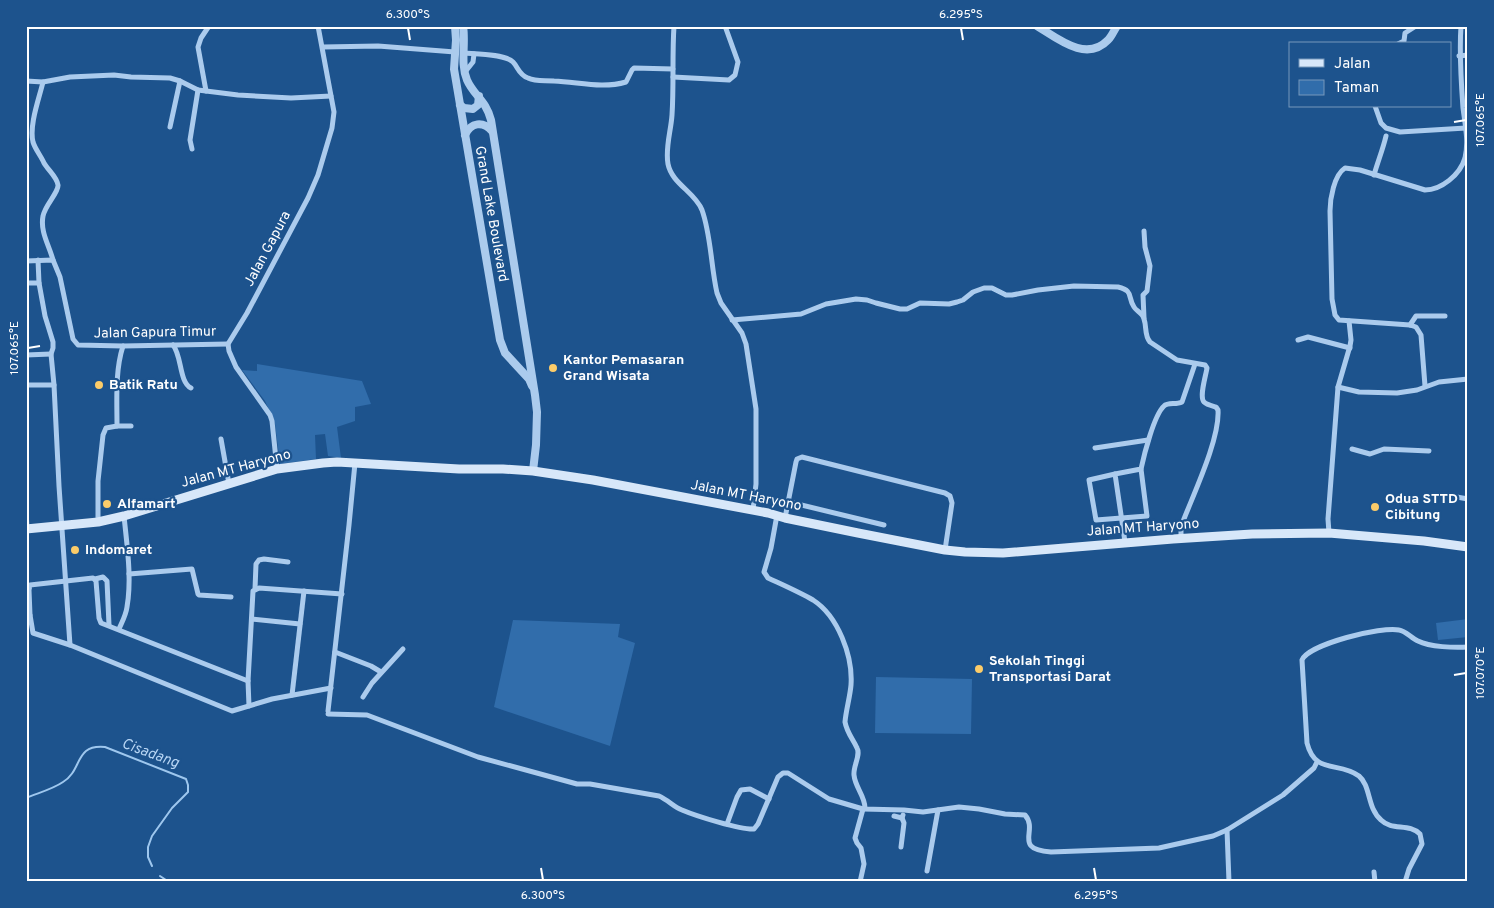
<svg xmlns="http://www.w3.org/2000/svg" width="1494" height="908" font-family="Overpass,sans-serif">
	<style>
		.green { fill: #316dab }
		.lines { fill: none; stroke-linecap: round; stroke-linejoin: round }
		.stream { stroke: #9ec7ee; stroke-width: 2 }
		.minor { stroke: #abcbed; stroke-width: 5 }
		.tertiary { stroke: #abcbed; stroke-width: 8 }
		.secondary { stroke: #d7e7f9; stroke-width: 9 }
		.ticks { fill: none; stroke: #fff; stroke-width: 2 }
		.poi-dot { fill: #fccc69; stroke: #1d538d; stroke-width: 2 }
		.labels { text-anchor: middle; dominant-baseline: central; stroke-width: 4.5; stroke-linejoin: round; paint-order: stroke }
		.street-label { font-size: 14px; fill: #fff; stroke: #1d538d }
		.poi-label { font-size: 14px; font-weight: bold; fill: #fff; stroke: #1d538d; text-anchor: start }
		.water-label { font-size: 15px; font-style: italic; fill: #b7d5f4; stroke: #1d538d }
		.neatline { fill: none; stroke: #fff; stroke-width: 2 }
		.ticks-label { font-size: 12px; text-anchor: middle; fill: #fff }
	</style>
	<rect width="100%" height="100%" fill="#1d538d"/>
	<!-- green -->
	<g class="green">
		<path d="M 257,364 L 362,381 L 371,404 L 355,407 L 355,421 L 337,427 L 341,458 L 328,456 L 325,434 L 315,435 L 316,459 L 280,464 L 275,424 L 265,401 L 242,370 L 257,371 Z"/>
		<path d="M 1468,619 L 1468,637 L 1438,640 L 1436,623 Z"/>
		<path d="M 513,620 L 620,624 L 618,637 L 635,643 L 610,746 L 494,707 Z"/>
		<path d="M 876,677 L 972,679 L 971,734 L 875,733 Z"/>
	</g>
	<g class="lines">
		<!-- stream -->
		<g class="stream">
			<path d="M 26,798 C 38,793 53,789 63,782 C 83,770 74,744 105,747 L 186,779 L 188,785 L 188,792 L 172,808 L 152,836 L 148,847 L 148,857 L 152,866"/>
			<path d="M 160,876 L 169,882"/>
		</g>
		<!-- minor -->
		<g class="minor">
			<path d="M 674,26 C 672,56 674,85 672,115 C 671,131 665,148 668,164 C 672,184 695,192 702,210 C 711,235 711,267 717,293 L 721,303 L 742,333 L 746,344 L 756,409 L 756,484 L 753,510"/>
			<path d="M 1398,44 L 1404,41 L 1405,33 L 1416,26"/>
			<path d="M 323,47 L 378,46 L 455,52"/>
			<path d="M 464,53 C 475,54 505,54 513,62 C 518,67 519,75 528,78 C 536,82 545,80 554,81 C 579,82 602,89 626,82 L 632,70 L 634,68 L 673,69"/>
			<path d="M 1459,56 L 1468,55"/>
			<path d="M 465,72 L 473,62 L 474,54"/>
			<path d="M 673,77 L 729,80 L 735,75 L 738,62 L 725,26"/>
			<path d="M 26,81 L 43,82 L 70,77 L 114,75 L 131,77 L 170,78 L 180,81 L 198,90 L 238,95 L 291,98 L 331,96"/>
			<path d="M 43,82 C 39,99 29,125 33,142 C 35,149 41,156 44,163 C 48,170 57,177 58,185 C 59,192 45,205 43,216 C 40,232 49,245 53,260"/>
			<path d="M 206,91 L 198,47 L 201,38 L 209,26"/>
			<path d="M 1375,106 L 1381,123 L 1386,128 L 1400,132 L 1466,128"/>
			<path d="M 170,127 L 180,81"/>
			<path d="M 192,149 L 190,140 L 198,90"/>
			<path d="M 1374,175 C 1378,161 1383,149 1386,136"/>
			<path d="M 1144,231 L 1145,247 L 1150,266 L 1147,291 L 1143,295 L 1144,318"/>
			<path d="M 38,260 L 39,283 L 45,316 L 53,342 L 53,348 L 51,354 L 54,385 L 59,486 L 70,645"/>
			<path d="M 26,261 L 53,260 L 60,277 L 73,339 L 78,345 L 123,346 L 228,344"/>
			<path d="M 26,283 L 39,283"/>
			<path d="M 732,320 L 801,314 L 826,304 L 856,299 L 867,300 L 876,303 L 900,309 L 907,309 L 920,303 L 949,304 L 957,302 L 963,300 L 973,292 L 984,288 L 992,288 L 1006,295 L 1012,295 L 1038,290 L 1074,286 L 1118,287 C 1134,291 1127,296 1134,307 C 1136,311 1143,313 1144,319 C 1147,327 1144,335 1150,342 L 1177,360 L 1205,365 L 1207,368 C 1206,375 1199,397 1204,402 C 1207,405 1213,406 1216,407 L 1218,410 C 1220,439 1193,495 1182,524 L 1181,531 L 1181,539"/>
			<path d="M 1410,325 L 1416,316 L 1445,316"/>
			<path d="M 1298,340 L 1308,337 L 1350,348"/>
			<path d="M 173,345 C 182,356 179,382 191,388"/>
			<path d="M 26,355 L 51,354"/>
			<path d="M 26,385 L 54,385"/>
			<path d="M 1425,386 L 1421,335 L 1416,327 L 1410,325 L 1339,320 L 1335,315 L 1332,299 L 1330,211 C 1330,199 1334,175 1345,168 L 1360,170 L 1425,190 C 1441,190 1460,175 1465,158 C 1469,142 1465,124 1463,108 C 1461,80 1459,54 1461,26"/>
			<path d="M 1338,387 L 1359,392 L 1397,393 L 1417,390 L 1439,382 L 1468,379"/>
			<path d="M 117,426 L 131,426"/>
			<path d="M 221,439 L 229,484"/>
			<path d="M 1095,448 L 1148,440"/>
			<path d="M 1352,449 L 1370,454 L 1384,449 L 1429,451"/>
			<path d="M 277,469 L 272,421 L 270,415 L 236,367 L 229,351 L 228,344 L 247,313 L 308,198 L 318,175 L 332,128 L 334,112 L 318,26"/>
			<path d="M 1115,474 L 1089,480 L 1096,520 L 1147,516 L 1141,469"/>
			<path d="M 1451,496 L 1468,499"/>
			<path d="M 789,502 L 884,525"/>
			<path d="M 26,509 L 27,529"/>
			<path d="M 777,515 L 771,548 L 764,572 L 768,578 C 783,585 799,592 813,600 C 838,616 853,656 851,685 C 850,697 846,710 845,722 C 847,733 853,739 857,748 C 861,755 853,766 854,775 C 855,787 865,796 865,808"/>
			<path d="M 785,518 L 796,462 L 797,459 L 802,457 L 945,493 L 950,496 L 952,503 L 945,550"/>
			<path d="M 98,522 L 98,481 L 103,435 L 106,428 L 117,426 C 117,399 115,371 123,346"/>
			<path d="M 1329,533 L 1328,519 L 1338,387 L 1350,346 L 1351,340 L 1349,321"/>
			<path d="M 1125,542 L 1115,474 L 1141,469 C 1144,455 1154,415 1164,406 C 1168,402 1176,405 1182,402 L 1195,364"/>
			<path d="M 129,574 L 192,569 L 198,594 L 199,595 L 231,597"/>
			<path d="M 95,579 L 103,577 L 107,581 L 109,625"/>
			<path d="M 255,589 L 256,564 L 259,560 L 264,559 L 288,562"/>
			<path d="M 26,615 L 30,615 L 33,633 L 70,645 L 232,711 L 272,699 L 331,688"/>
			<path d="M 30,615 L 29,590 L 30,585 L 93,578 L 96,581 L 99,618 L 101,623 L 248,681"/>
			<path d="M 252,619 L 300,624"/>
			<path d="M 119,629 C 122,622 126,615 127,607 C 132,578 127,546 124,516"/>
			<path d="M 335,652 L 371,666 L 381,672"/>
			<path d="M 292,695 L 304,591"/>
			<path d="M 363,697 L 372,683 L 403,649"/>
			<path d="M 249,706 L 248,681 L 253,591 L 259,588 L 342,594"/>
			<path d="M 328,711 L 349,525 L 355,463"/>
			<path d="M 328,714 L 367,715 L 478,757 L 577,784 L 590,784 L 659,796 C 668,800 674,807 682,810 C 696,816 741,830 754,829 L 758,824 L 778,777 L 783,773 L 788,773 L 829,799 L 863,809 L 904,810 L 923,812 L 959,807 L 979,809 L 1005,814 L 1025,815 C 1039,831 1012,849 1051,852 L 1159,848 L 1213,836 L 1227,830 L 1283,795 L 1314,768 L 1317,762"/>
			<path d="M 894,816 L 902,818 L 903,815"/>
			<path d="M 727,824 L 737,797 L 741,790 L 750,789 L 769,799"/>
			<path d="M 1227,830 L 1229,882"/>
			<path d="M 901,847 L 904,823 L 902,818"/>
			<path d="M 927,871 L 938,810"/>
			<path d="M 1374,872 L 1375,882"/>
			<path d="M 860,882 L 864,864 L 861,848 L 857,843 L 855,838 L 863,809"/>
			<path d="M 1405,882 L 1409,869 L 1422,844 L 1420,834 C 1409,823 1392,831 1381,820 C 1367,808 1371,786 1359,776 C 1339,761 1315,775 1307,743 L 1302,660 C 1309,644 1382,626 1399,630 C 1406,631 1411,638 1418,641 C 1430,647 1454,648 1468,647"/>
		</g>
		<!-- tertiary -->
		<g class="tertiary">
			<path d="M 455,26 L 456,40 L 454,69 L 500,340 L 505,353 L 529,379 L 532,386"/>
			<path d="M 463,26 C 466,44 460,63 467,80 C 474,96 486,100 491,120 L 535,395 L 537,412 L 536,445 L 533,471"/>
			<path d="M 1037,26 C 1057,38 1086,63 1108,40 C 1112,36 1114,30 1117,26"/>
			<path d="M 460,105 L 464,108 L 473,109 L 478,105 L 479,96"/>
			<path d="M 465,135 C 471,122 483,121 492,131"/>
		</g>
		<!-- secondary -->
		<path class="secondary" d="M 26,529 L 98,522 L 124,516 L 277,469 L 323,463 L 337,462 L 459,469 L 503,469 L 533,471 L 593,480 L 768,513 L 785,518 L 858,533 L 945,550 L 965,552 L 1003,553 L 1173,539 L 1252,534 L 1329,533 L 1424,541 L 1468,547"/>
	</g>
	<!-- ticks -->
	<path class="ticks" d="M 408,28 L 410,40M 961,28 L 963,40M 1454,122 L 1466,120M 28,348 L 40,346M 1454,675 L 1466,673M 541,868 L 543,880M 1094,868 L 1096,880"/>
	<!-- markers -->
	<g class="poi-dot">
		<circle cx="553" cy="368" r="5"/>
		<circle cx="99" cy="385" r="5"/>
		<circle cx="107" cy="504" r="5"/>
		<circle cx="1375" cy="507" r="5"/>
		<circle cx="75" cy="550" r="5"/>
		<circle cx="979" cy="669" r="5"/>
	</g>
	<g class="labels">
		<!-- street labels -->
		<g class="street-label">
			<text transform="translate(491 214) rotate(80)">Grand Lake Boulevard</text>
			<text transform="translate(268 249) rotate(-62)">Jalan Gapura</text>
			<text transform="translate(155 333) rotate(-1)">Jalan Gapura Timur</text>
			<text transform="translate(236 469) rotate(-15)">Jalan MT Haryono</text>
			<text transform="translate(746 496) rotate(11)">Jalan MT Haryono</text>
			<text transform="translate(1143 528) rotate(-4)">Jalan MT Haryono</text>
		</g>
		<!-- poi labels -->
		<g class="poi-label">
			<text x="563" y="360">Kantor Pemasaran<tspan x="563" dy="16">Grand Wisata</tspan></text>
			<text x="109" y="385">Batik Ratu</text>
			<text x="1385" y="499">Odua STTD<tspan x="1385" dy="16">Cibitung</tspan></text>
			<text x="117" y="504">Alfamart</text>
			<text x="85" y="550">Indomaret</text>
			<text x="989" y="661">Sekolah Tinggi<tspan x="989" dy="16">Transportasi Darat</tspan></text>
		</g>
		<!-- water labels -->
		<g class="water-label">
			<text transform="translate(150 754) rotate(20)">Cisadang</text>
		</g>
	</g>
	<!-- border -->
	<rect width="1494" height="908" fill="none" stroke="#1d538d" stroke-width="55"/>
	<!-- legend -->
	<rect x="1289" y="42" width="162" height="65" fill="#1d538d" stroke="#7798bb"/>
	<rect x="1299" y="59" width="25" height="8" fill="#d7e7f9" stroke="#7798bb"/>
	<text x="1334" y="68" font-size="15" fill="#ffffff">Jalan</text>
	<rect x="1299" y="80" width="25" height="15" fill="#316dab" stroke="#7798bb"/>
	<text x="1334" y="92" font-size="15" fill="#ffffff">Taman</text>
	<rect x="28" y="28" width="1438" height="852" class="neatline"/>
	<g class="ticks-label">
		<text x="408" y="18">6.300°S</text>
		<text x="961" y="18">6.295°S</text>
		<text transform="translate(1480 120) rotate(-90)" y="4">107.065°E</text>
		<text transform="translate(14 348) rotate(-90)" y="4">107.065°E</text>
		<text transform="translate(1480 673) rotate(-90)" y="4">107.070°E</text>
		<text x="543" y="899">6.300°S</text>
		<text x="1096" y="899">6.295°S</text>
	</g>
</svg>
